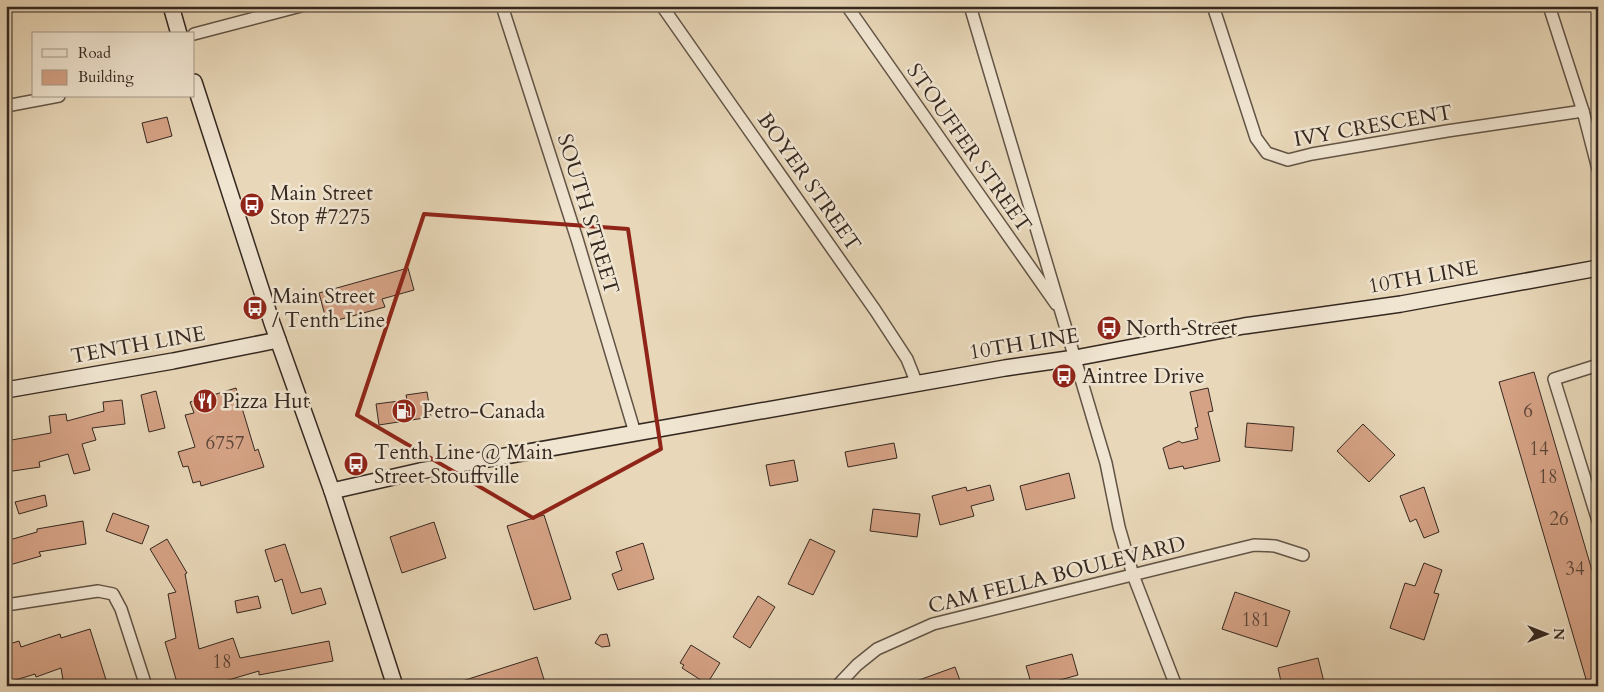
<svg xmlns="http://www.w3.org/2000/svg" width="1604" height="692" font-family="Cardo,serif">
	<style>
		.building { fill: #d5a285; stroke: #352820 }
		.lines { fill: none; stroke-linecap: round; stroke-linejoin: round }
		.street-casing { stroke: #625446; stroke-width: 14 }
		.secondary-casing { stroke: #352820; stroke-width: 18 }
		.street { stroke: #f0e5d1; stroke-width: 11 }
		.secondary { stroke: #f0e5d1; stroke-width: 15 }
		.marked { fill: none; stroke: #8f2418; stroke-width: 4; stroke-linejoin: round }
		.labels { text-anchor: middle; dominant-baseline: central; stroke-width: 5; stroke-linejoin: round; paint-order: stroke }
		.number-label { font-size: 19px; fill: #5d4639 }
		.street-label { font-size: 21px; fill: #352820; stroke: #f0e5d1 }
		.poi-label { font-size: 21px; fill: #352820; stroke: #f0e5d1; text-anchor: start }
	</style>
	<rect width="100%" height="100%" fill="#e8d7b8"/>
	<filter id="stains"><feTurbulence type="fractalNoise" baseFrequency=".004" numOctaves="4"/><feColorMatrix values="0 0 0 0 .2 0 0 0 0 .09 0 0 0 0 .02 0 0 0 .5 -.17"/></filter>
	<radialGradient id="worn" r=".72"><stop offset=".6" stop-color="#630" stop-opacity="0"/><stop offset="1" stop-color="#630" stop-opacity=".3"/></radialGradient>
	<!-- building -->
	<g class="building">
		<path d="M 167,117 L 172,136 L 147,143 L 142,123 Z"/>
		<path d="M 408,268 L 414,290 L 382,299 L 385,307 L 327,323 L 319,293 Z"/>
		<path d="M 1534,372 L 1598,591 L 1598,686 L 1588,686 L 1499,382 Z"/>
		<path d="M 236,388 L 255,451 L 258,449 L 264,467 L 201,486 L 200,481 L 193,483 L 188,466 L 183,467 L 178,452 L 195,447 L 185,415 L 194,413 L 190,402 Z"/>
		<path d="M 1208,388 L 1213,411 L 1208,412 L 1220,461 L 1184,469 L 1183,466 L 1169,469 L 1163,448 L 1179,441 L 1182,443 L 1198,439 L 1195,428 L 1198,427 L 1190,392 Z"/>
		<path d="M 156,391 L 165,428 L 149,432 L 141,395 Z"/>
		<path d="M 427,392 L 431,417 L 379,425 L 376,404 L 407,400 L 406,395 Z"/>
		<path d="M 122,400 L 125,424 L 92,428 L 96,440 L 82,444 L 90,470 L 74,474 L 68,454 L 39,462 L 40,467 L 6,472 L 6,441 L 51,433 L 49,416 L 66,414 L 67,421 L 104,411 L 103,402 Z"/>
		<path d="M 1247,423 L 1294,427 L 1292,451 L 1245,447 Z"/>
		<path d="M 1363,424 L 1395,455 L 1369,482 L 1337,451 Z"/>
		<path d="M 894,443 L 897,458 L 848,467 L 845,452 Z"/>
		<path d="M 794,460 L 798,481 L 770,486 L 766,465 Z"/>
		<path d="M 1069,473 L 1075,498 L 1026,510 L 1020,486 Z"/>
		<path d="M 990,485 L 994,500 L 971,506 L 974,516 L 940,525 L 932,496 L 966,487 L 967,491 Z"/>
		<path d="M 1424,487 L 1439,532 L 1424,538 L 1416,519 L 1410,522 L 1400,496 Z"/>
		<path d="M 45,495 L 47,506 L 19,514 L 15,502 Z"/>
		<path d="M 873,509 L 920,514 L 917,537 L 870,531 Z"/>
		<path d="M 113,513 L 149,526 L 142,544 L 106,531 Z"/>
		<path d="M 544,515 L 571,599 L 534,610 L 507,526 Z"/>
		<path d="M 83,521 L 86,544 L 39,552 L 41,556 L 6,566 L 6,541 L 37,532 L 37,529 Z"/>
		<path d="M 434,522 L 446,558 L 402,573 L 390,537 Z"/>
		<path d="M 167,539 L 187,573 L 185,574 L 199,649 L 233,638 L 240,658 L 329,641 L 333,661 L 259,675 L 259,671 L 211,685 L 210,681 L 195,686 L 178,686 L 165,642 L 176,638 L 168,594 L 176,592 L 150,549 Z"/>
		<path d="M 810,539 L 835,551 L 813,595 L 788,584 Z"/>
		<path d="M 643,543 L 654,579 L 618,590 L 612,574 L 622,570 L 616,552 Z"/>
		<path d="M 285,544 L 301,593 L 321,588 L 326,604 L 292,614 L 282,579 L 275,582 L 265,550 Z"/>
		<path d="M 1424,563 L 1442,570 L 1434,593 L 1439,594 L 1424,640 L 1390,628 L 1405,583 L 1415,586 Z"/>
		<path d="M 1235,592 L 1290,611 L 1277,647 L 1222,629 Z"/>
		<path d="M 258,596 L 261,608 L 237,613 L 235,601 Z"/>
		<path d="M 758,596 L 775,607 L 750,648 L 733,637 Z"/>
		<path d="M 90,629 L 108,686 L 64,686 L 61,668 L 36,677 L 35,674 L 6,683 L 6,645 L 19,641 L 21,647 L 60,634 L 61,638 Z"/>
		<path d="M 607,634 L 610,646 L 602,647 L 595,643 L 600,635 Z"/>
		<path d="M 691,645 L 720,663 L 707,684 L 682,668 L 684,665 L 680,663 Z"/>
		<path d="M 1072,654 L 1078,675 L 1038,686 L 1032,686 L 1026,666 Z"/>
		<path d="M 537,657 L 546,686 L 456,686 L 456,683 Z"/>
		<path d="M 1318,658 L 1325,686 L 1282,686 L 1278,668 Z"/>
		<path d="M 955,667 L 962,686 L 908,686 L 908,684 Z"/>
	</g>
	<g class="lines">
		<defs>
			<g id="street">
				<path d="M 502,6 L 577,239 L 635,433"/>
				<path d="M 662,6 L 875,310 L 907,359 L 917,384"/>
				<path d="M 847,6 L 1056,304"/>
				<path d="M 970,6 L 1106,463 L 1119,527 L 1133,575 L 1176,686"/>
				<path d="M 1213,6 L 1256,138 L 1267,153 L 1288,160 L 1312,154 L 1447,131 L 1583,111"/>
				<path d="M 1549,6 L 1583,111 L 1598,169"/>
				<path d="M 194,34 L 301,6"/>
				<path d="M 6,106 L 59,96"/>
				<path d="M 1598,365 L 1554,379 L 1598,521"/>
				<path d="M 6,605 L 98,591 L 113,594 L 121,609 L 146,686"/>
				<path d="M 837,686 L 857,665 L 877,649 L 933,624 L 1254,545 L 1275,546 L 1303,555"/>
			</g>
			<g id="secondary">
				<path d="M 171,6 L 179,34"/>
				<path d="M 194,82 L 272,323 L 332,491 L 395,686"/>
				<path d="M 6,390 L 173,361 L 278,340"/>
				<path d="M 332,491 L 420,471 L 1005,368 L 1075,358 L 1244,326 L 1401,304 L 1598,268"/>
			</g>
		</defs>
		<!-- street casing -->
		<use href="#street" class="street-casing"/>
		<!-- secondary casing -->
		<use href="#secondary" class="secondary-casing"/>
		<!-- street -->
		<use href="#street" class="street"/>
		<!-- secondary -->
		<use href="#secondary" class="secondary"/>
	</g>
	<!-- marked area -->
	<path class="marked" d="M 424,214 L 628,229 L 661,449 L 533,518 L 357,415 Z"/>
	<!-- icons -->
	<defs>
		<symbol id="bus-disc" viewBox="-11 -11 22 22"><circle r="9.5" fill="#8f2418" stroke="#f0e5d1"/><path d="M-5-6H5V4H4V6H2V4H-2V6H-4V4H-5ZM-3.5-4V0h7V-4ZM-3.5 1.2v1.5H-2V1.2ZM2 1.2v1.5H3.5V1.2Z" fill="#fff"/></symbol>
		<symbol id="restaurant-disc" viewBox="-11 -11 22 22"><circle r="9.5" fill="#8f2418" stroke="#f0e5d1"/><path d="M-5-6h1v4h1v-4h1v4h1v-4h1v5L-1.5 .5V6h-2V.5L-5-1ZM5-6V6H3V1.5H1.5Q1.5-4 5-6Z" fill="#fff"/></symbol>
		<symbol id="fuel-disc" viewBox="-11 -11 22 22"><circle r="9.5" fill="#8f2418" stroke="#f0e5d1"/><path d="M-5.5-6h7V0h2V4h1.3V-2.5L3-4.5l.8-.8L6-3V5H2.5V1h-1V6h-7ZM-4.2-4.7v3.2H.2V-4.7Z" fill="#fff"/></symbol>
	</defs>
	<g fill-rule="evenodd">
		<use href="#bus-disc" x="238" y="191" width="28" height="28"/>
		<use href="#bus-disc" x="241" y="294" width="28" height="28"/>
		<use href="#bus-disc" x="1095" y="314" width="28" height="28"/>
		<use href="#bus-disc" x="1050" y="362" width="28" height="28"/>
		<use href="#restaurant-disc" x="191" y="387" width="28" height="28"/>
		<use href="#fuel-disc" x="390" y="397" width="28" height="28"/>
		<use href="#bus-disc" x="342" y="450" width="28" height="28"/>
	</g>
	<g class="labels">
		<!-- number labels -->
		<g class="number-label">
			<text x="1528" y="411">6</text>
			<text x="225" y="443">6757</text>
			<text x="1539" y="449">14</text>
			<text x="1548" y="477">18</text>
			<text x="1559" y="519">26</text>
			<text x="1575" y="569">34</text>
			<text x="1256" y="620">181</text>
			<text x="222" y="662">18</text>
		</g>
		<!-- street labels -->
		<g class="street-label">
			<text transform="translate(1373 126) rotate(-10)">IVY CRESCENT</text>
			<text transform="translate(969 148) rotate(55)">STOUFFER STREET</text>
			<text transform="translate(809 182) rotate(55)">BOYER STREET</text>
			<text transform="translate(588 214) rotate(73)">SOUTH STREET</text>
			<text transform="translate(1423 277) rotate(-10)">10TH LINE</text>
			<text transform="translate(1024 344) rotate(-9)">10TH LINE</text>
			<text transform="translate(138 345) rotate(-10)">TENTH LINE</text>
			<text transform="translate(1057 575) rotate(-14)">CAM FELLA BOULEVARD</text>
		</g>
		<!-- poi labels -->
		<g class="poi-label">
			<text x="270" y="193">Main Street<tspan x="270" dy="24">Stop #7275</tspan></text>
			<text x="272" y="296">Main Street<tspan x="272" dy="24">/ Tenth Line</tspan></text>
			<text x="1126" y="328">North Street</text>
			<text x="1082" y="376">Aintree Drive</text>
			<text x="222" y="401">Pizza Hut</text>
			<text x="422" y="411">Petro-Canada</text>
			<text x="374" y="452">Tenth Line @ Main<tspan x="374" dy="24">Street Stouffville</tspan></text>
		</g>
	</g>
	<!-- margin -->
	<rect width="1604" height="692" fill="none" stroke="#e8d7b8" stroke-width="25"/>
	<rect x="8" y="8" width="1589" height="677" fill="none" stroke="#352820" stroke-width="2.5"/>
	<rect x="12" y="12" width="1579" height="667" fill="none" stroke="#352820"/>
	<!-- legend -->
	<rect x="32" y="32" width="162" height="65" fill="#f0e5d1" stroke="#a5998a"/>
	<rect x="42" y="49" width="25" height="8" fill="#f0e5d1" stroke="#a5998a"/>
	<text x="78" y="58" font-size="15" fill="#352820">Road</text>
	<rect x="42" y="70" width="25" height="15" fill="#d5a285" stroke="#a5998a"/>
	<text x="78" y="82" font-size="15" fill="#352820">Building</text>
	<!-- north arrow -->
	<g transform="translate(1546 634) rotate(90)" stroke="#f0e5d1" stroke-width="4" paint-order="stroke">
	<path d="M0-4L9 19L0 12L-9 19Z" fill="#352820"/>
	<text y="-8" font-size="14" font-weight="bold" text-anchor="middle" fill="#352820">N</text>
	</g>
	<rect width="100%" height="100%" filter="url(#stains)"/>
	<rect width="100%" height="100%" fill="url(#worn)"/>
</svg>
